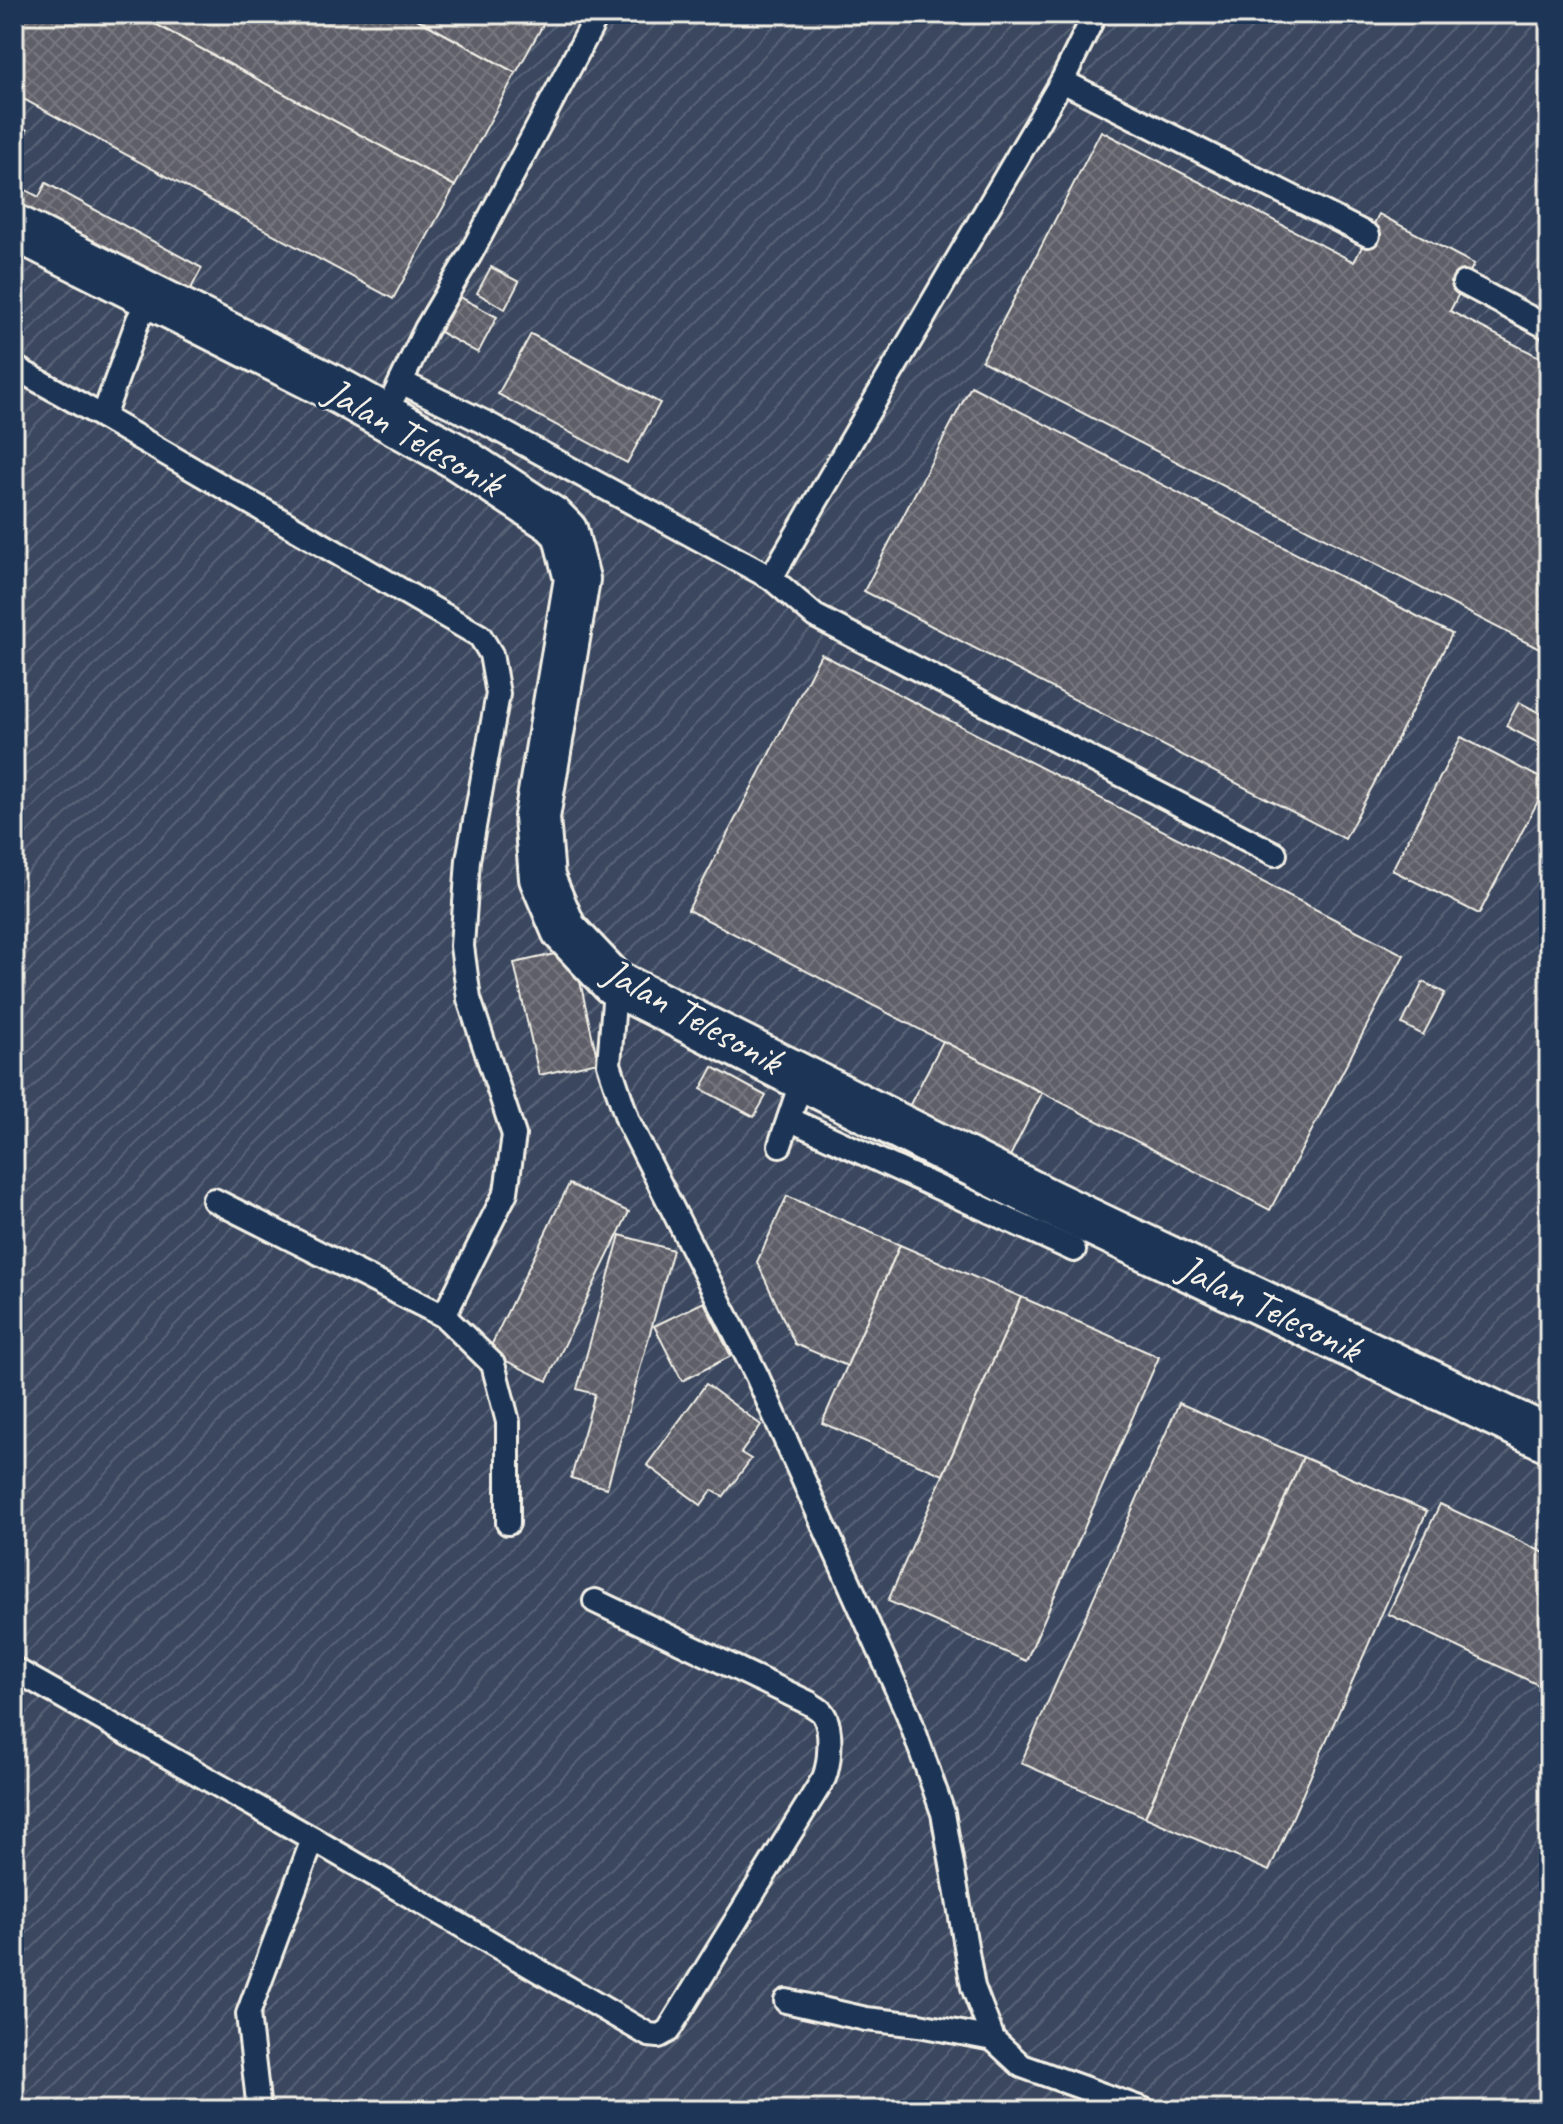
<svg xmlns="http://www.w3.org/2000/svg" width="1563" height="2124" font-family="Caveat,sans-serif">
	<style>
		.industrial { fill: url(#industrial-furrows) }
		.building { fill: url(#building-cross-hatch); stroke: #f4f1e8; stroke-width: 2 }
		.lines { fill: none; stroke-linecap: round; stroke-linejoin: round }
		.lane-casing { stroke: #f4f1e8; stroke-width: 28 }
		.secondary-casing { stroke: #f4f1e8; stroke-width: 50 }
		.lane { stroke: #1d3557; stroke-width: 22 }
		.secondary { stroke: #1d3557; stroke-width: 44 }
		.labels { text-anchor: middle; dominant-baseline: central; stroke-width: 6; stroke-linejoin: round; paint-order: stroke }
		.street-label { font-size: 40px; fill: #f4f1e8; stroke: #1d3557 }
	</style>
	<defs>
		<pattern id="industrial-furrows" width="10" height="10" patternUnits="userSpaceOnUse" patternTransform="scale(2)"><rect width="10" height="10" fill="#3a475f"/><path d="M-1 1l2-2M0 10L10 0M9 11l2-2" fill="none" stroke="#576276"/></pattern>
		<pattern id="building-cross-hatch" width="8" height="8" patternUnits="userSpaceOnUse" patternTransform="scale(2)"><rect width="8" height="8" fill="#5f5f69"/><path d="M0 0l8 8M0 8l8-8" fill="none" stroke="#77767e"/></pattern>
	</defs>
	<rect width="100%" height="100%" fill="#2a3d5b"/>
	<filter id="ink" filterUnits="userSpaceOnUse"><feTurbulence type="fractalNoise" baseFrequency=".0125" numOctaves="2"/><feDisplacementMap in="SourceGraphic" scale="16" xChannelSelector="R" yChannelSelector="G"/><feConvolveMatrix kernelMatrix="1 2 1 2 8 2 1 2 1" color-interpolation-filters="sRGB"/></filter>
	<g filter="url(#ink)">
		<!-- industrial -->
		<rect class="industrial" x="14" y="14" width="1535" height="2096"/>
		<!-- building -->
		<g class="building">
			<path d="M 14,14 L 137,14 L 455,186 L 393,299 L 14,94 Z"/>
			<path d="M 137,14 L 408,14 L 516,73 L 455,186 Z"/>
			<path d="M 408,14 L 549,14 L 516,73 Z"/>
			<path d="M 14,123 L 27,130 L 14,154 Z"/>
			<path d="M 1101,131 L 1354,262 L 1379,214 L 1474,264 L 1450,311 L 1549,362 L 1549,654 L 982,361 Z"/>
			<path d="M 46,183 L 202,268 L 186,298 L 14,205 L 14,184 L 39,197 Z"/>
			<path d="M 491,267 L 519,282 L 505,309 L 477,293 Z"/>
			<path d="M 460,297 L 497,317 L 478,353 L 440,332 Z"/>
			<path d="M 531,334 L 660,403 L 627,463 L 498,394 Z"/>
			<path d="M 971,386 L 1452,634 L 1345,839 L 864,591 Z"/>
			<path d="M 821,654 L 1404,955 L 1270,1210 L 688,910 Z"/>
			<path d="M 1519,702 L 1549,718 L 1549,733 L 1542,745 L 1506,726 Z"/>
			<path d="M 1461,737 L 1548,782 L 1479,914 L 1392,870 Z"/>
			<path d="M 573,950 L 598,1062 L 539,1075 L 514,963 Z"/>
			<path d="M 1423,982 L 1445,993 L 1423,1035 L 1402,1024 Z"/>
			<path d="M 943,1041 L 1042,1093 L 1005,1166 L 905,1114 Z"/>
			<path d="M 713,1067 L 766,1096 L 754,1117 L 701,1089 Z"/>
			<path d="M 569,1184 L 629,1212 L 547,1381 L 488,1352 Z"/>
			<path d="M 787,1196 L 900,1245 L 847,1366 L 795,1344 L 757,1262 Z"/>
			<path d="M 620,1235 L 673,1250 L 607,1488 L 571,1478 L 595,1394 L 577,1389 Z"/>
			<path d="M 900,1245 L 1021,1297 L 943,1475 L 822,1423 Z"/>
			<path d="M 1021,1297 L 1159,1357 L 1026,1661 L 888,1601 Z"/>
			<path d="M 704,1302 L 731,1356 L 682,1381 L 654,1326 Z"/>
			<path d="M 706,1384 L 761,1425 L 741,1453 L 751,1459 L 723,1497 L 712,1490 L 701,1505 L 647,1465 Z"/>
			<path d="M 1179,1403 L 1303,1457 L 1145,1817 L 1021,1763 Z"/>
			<path d="M 1303,1457 L 1427,1511 L 1269,1871 L 1145,1817 Z"/>
			<path d="M 1440,1504 L 1549,1555 L 1549,1690 L 1388,1614 Z"/>
		</g>
		<g class="lines">
			<defs>
				<g id="lane">
					<path d="M 1062,81 L 1368,235"/>
					<path d="M 1464,283 L 1549,328"/>
					<path d="M 150,297 L 138,320 L 103,417 L 480,636 L 491,654 L 498,694 L 468,860 L 462,946 L 469,999 L 514,1135 L 506,1192 L 444,1316 L 493,1364 L 508,1422 L 508,1523"/>
					<path d="M 14,367 L 103,417"/>
					<path d="M 401,382 L 486,423 L 771,578 L 815,616 L 1275,854"/>
					<path d="M 395,394 L 426,329 L 471,253 L 598,14"/>
					<path d="M 771,578 L 1062,81 L 1095,14"/>
					<path d="M 613,982 L 614,1002 L 609,1064 L 628,1121 L 757,1376 L 908,1714 L 943,1813 L 973,1987 L 993,2039 L 1022,2066 L 1145,2110"/>
					<path d="M 789,1119 L 1074,1250"/>
					<path d="M 780,1145 L 803,1077"/>
					<path d="M 214,1200 L 444,1316"/>
					<path d="M 14,1669 L 313,1839 L 649,2035 L 659,2036 L 668,2031 L 824,1778 C 830,1763 832,1732 825,1717 C 822,1710 815,1707 809,1703 L 595,1601"/>
					<path d="M 786,2001 L 866,2019 L 919,2025 L 993,2039"/>
					<path d="M 259,2110 L 248,2014 L 313,1839"/>
				</g>
				<path id="secondary" d="M 14,227 L 339,391 L 454,455 L 553,520 L 565,532 L 577,579 L 537,817 L 542,878 L 564,930 L 613,982 L 1051,1203 L 1549,1439"/>
			</defs>
			<!-- lane casing -->
			<use href="#lane" class="lane-casing"/>
			<!-- secondary casing -->
			<use href="#secondary" class="secondary-casing"/>
			<!-- lane -->
			<use href="#lane" class="lane"/>
			<!-- secondary -->
			<use href="#secondary" class="secondary"/>
		</g>
	</g>
	<g class="labels">
		<!-- street labels -->
		<g class="street-label">
			<text transform="translate(414 437) rotate(30)">Jalan Telesonik</text>
			<text transform="translate(693 1016) rotate(29)">Jalan Telesonik</text>
			<text transform="translate(1270 1308) rotate(26)">Jalan Telesonik</text>
		</g>
	</g>
	<!-- margin -->
	<rect width="1563" height="2124" fill="none" stroke="#1d3557" stroke-width="48"/>
	<rect x="24" y="24" width="1515" height="2076" fill="none" stroke="#f4f1e8" stroke-width="3" filter="url(#ink)"/>
</svg>
